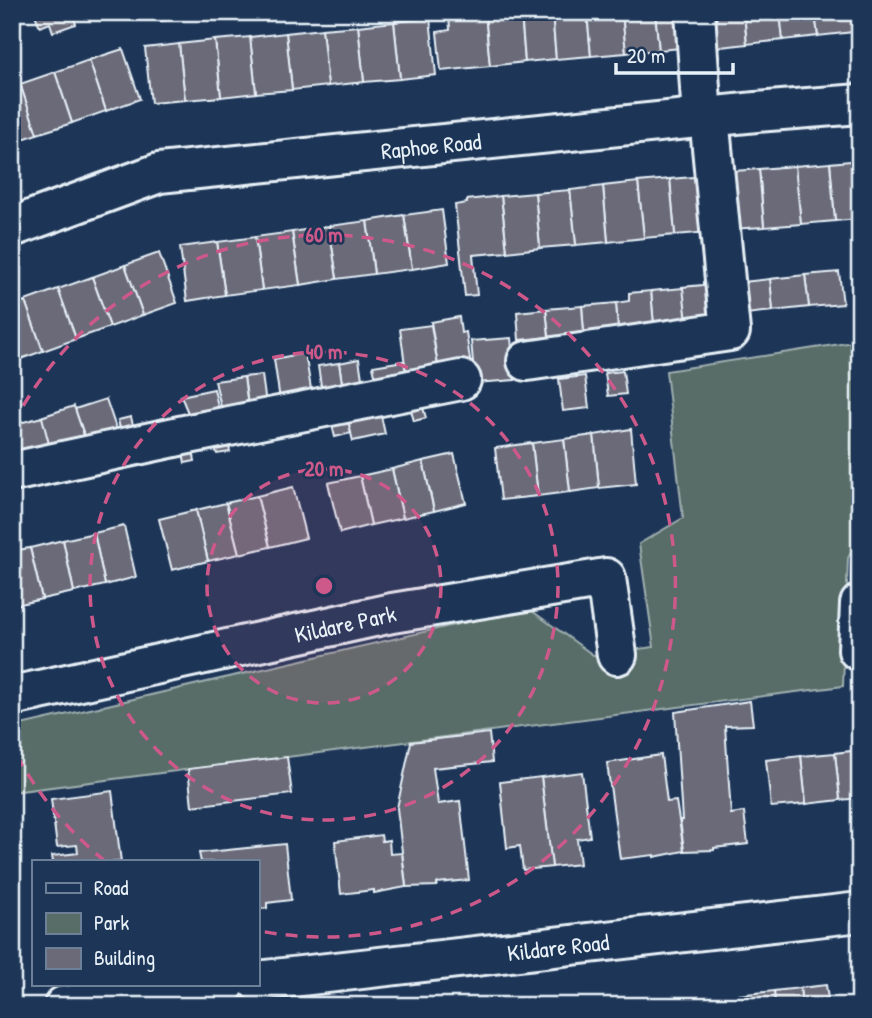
<svg xmlns="http://www.w3.org/2000/svg" width="872" height="1018" font-family="'Patrick Hand',sans-serif">
	<style>
		.green { fill: #586d68; stroke: #a0afb0; stroke-width: 2 }
		.building { fill: #6a6a79; stroke: #e8f1f8; stroke-width: 2 }
		.lines { fill: none; stroke-linecap: round; stroke-linejoin: round }
		.minor-casing { stroke: #e8f1f8; stroke-width: 44 }
		.minor { stroke: #1d3557; stroke-width: 38 }
		.ring { fill: none; stroke: #cd598a; stroke-width: 3.5; stroke-dasharray: 12 9 }
		.labels { text-anchor: middle; dominant-baseline: central; stroke-width: 5; stroke-linejoin: round; paint-order: stroke }
		.street-label { font-size: 23px; fill: #e8f1f8; stroke: #1d3557 }
		.centre { fill: #cd598a; stroke: #1d3557; stroke-width: 3.5 }
		.ring-label { font-size: 21px; text-anchor: middle; font-weight: bold; fill: #cd598a; stroke: #1d3557; stroke-width: 5; stroke-linejoin: round; paint-order: stroke }
	</style>
	<rect width="100%" height="100%" fill="#1d3557"/>
	<filter id="ink" filterUnits="userSpaceOnUse"><feTurbulence type="fractalNoise" baseFrequency=".0143" numOctaves="2"/><feDisplacementMap in="SourceGraphic" scale="14" xChannelSelector="R" yChannelSelector="G"/><feConvolveMatrix kernelMatrix="1 2 1 2 8 2 1 2 1" color-interpolation-filters="sRGB"/></filter>
	<g filter="url(#ink)">
		<!-- green -->
		<path class="green" d="M 860,341 L 860,538 L 848,558 L 843,686 L 12,792 L 12,727 L 528,608 L 593,655 L 654,647 L 639,544 L 683,518 L 666,371 Z"/>
		<!-- building -->
		<g class="building">
			<path d="M 34,12 L 72,12 L 76,24 L 53,32 L 50,23 L 40,27 Z"/>
			<path d="M 159,12 L 177,12 L 177,19 L 159,21 Z"/>
			<path d="M 449,12 L 485,12 L 490,66 L 441,71 L 437,32 L 450,30 Z"/>
			<path d="M 485,12 L 521,12 L 525,62 L 490,66 Z"/>
			<path d="M 521,12 L 552,12 L 556,59 L 525,62 Z"/>
			<path d="M 552,12 L 587,12 L 591,56 L 556,59 Z"/>
			<path d="M 587,12 L 622,12 L 626,53 L 591,56 Z"/>
			<path d="M 622,12 L 655,12 L 659,50 L 626,53 Z"/>
			<path d="M 655,12 L 690,12 L 693,47 L 659,50 Z"/>
			<path d="M 708,12 L 744,12 L 747,44 L 712,48 Z"/>
			<path d="M 744,12 L 780,12 L 783,40 L 747,44 Z"/>
			<path d="M 780,12 L 815,12 L 818,36 L 783,40 Z"/>
			<path d="M 815,12 L 851,12 L 853,32 L 818,36 Z"/>
			<path d="M 851,12 L 860,12 L 860,31 L 853,32 Z"/>
			<path d="M 430,18 L 436,75 L 400,79 L 394,22 Z"/>
			<path d="M 394,22 L 400,79 L 364,82 L 358,26 Z"/>
			<path d="M 358,26 L 364,82 L 328,86 L 322,29 Z"/>
			<path d="M 322,29 L 328,86 L 292,90 L 286,33 Z"/>
			<path d="M 286,33 L 292,90 L 256,93 L 250,37 Z"/>
			<path d="M 250,37 L 256,93 L 221,97 L 215,40 Z"/>
			<path d="M 215,40 L 221,97 L 185,100 L 179,44 Z"/>
			<path d="M 179,44 L 185,100 L 151,103 L 145,48 Z"/>
			<path d="M 123,49 L 140,99 L 106,111 L 89,60 Z"/>
			<path d="M 89,60 L 106,111 L 72,123 L 55,72 Z"/>
			<path d="M 55,72 L 72,123 L 37,134 L 20,84 Z"/>
			<path d="M 20,84 L 37,134 L 12,143 L 12,86 Z"/>
			<path d="M 860,160 L 860,219 L 835,221 L 830,163 Z"/>
			<path d="M 830,163 L 835,221 L 801,224 L 795,166 Z"/>
			<path d="M 795,166 L 801,224 L 764,227 L 759,169 Z"/>
			<path d="M 759,169 L 764,227 L 729,229 L 722,172 Z"/>
			<path d="M 705,176 L 710,232 L 675,235 L 670,179 Z"/>
			<path d="M 670,179 L 675,235 L 644,238 L 638,182 Z"/>
			<path d="M 638,182 L 644,238 L 608,242 L 603,186 Z"/>
			<path d="M 603,186 L 608,242 L 576,245 L 570,190 Z"/>
			<path d="M 570,190 L 576,245 L 540,248 L 535,193 Z"/>
			<path d="M 535,193 L 540,248 L 507,252 L 501,196 Z"/>
			<path d="M 501,196 L 507,252 L 473,255 L 477,295 L 465,296 L 455,205 L 467,203 L 467,200 Z"/>
			<path d="M 442,210 L 449,263 L 412,269 L 404,215 Z"/>
			<path d="M 404,215 L 412,269 L 374,274 L 367,221 Z"/>
			<path d="M 367,221 L 374,274 L 337,279 L 329,226 Z"/>
			<path d="M 329,226 L 337,279 L 300,285 L 292,232 Z"/>
			<path d="M 292,232 L 300,285 L 262,290 L 255,237 Z"/>
			<path d="M 255,237 L 262,290 L 225,295 L 217,242 Z"/>
			<path d="M 217,242 L 225,295 L 187,301 L 180,247 Z"/>
			<path d="M 159,253 L 177,303 L 143,315 L 125,265 Z"/>
			<path d="M 125,265 L 143,315 L 110,327 L 92,277 Z"/>
			<path d="M 839,272 L 843,304 L 809,307 L 805,275 Z"/>
			<path d="M 805,275 L 809,307 L 773,311 L 770,279 Z"/>
			<path d="M 92,277 L 110,327 L 76,339 L 58,289 Z"/>
			<path d="M 770,279 L 773,311 L 737,315 L 734,283 Z"/>
			<path d="M 713,281 L 720,319 L 687,323 L 682,287 L 703,285 L 703,282 Z"/>
			<path d="M 683,288 L 687,323 L 654,326 L 651,291 Z"/>
			<path d="M 58,289 L 76,339 L 43,351 L 25,301 Z"/>
			<path d="M 651,291 L 654,326 L 618,330 L 616,303 L 629,301 L 629,293 Z"/>
			<path d="M 25,301 L 43,351 L 12,362 L 12,305 Z"/>
			<path d="M 616,303 L 618,330 L 584,333 L 582,306 Z"/>
			<path d="M 582,306 L 584,333 L 549,337 L 546,309 Z"/>
			<path d="M 546,309 L 549,337 L 519,340 L 517,312 Z"/>
			<path d="M 459,317 L 461,333 L 466,332 L 471,367 L 439,372 L 431,322 Z"/>
			<path d="M 431,325 L 439,372 L 407,379 L 400,329 Z"/>
			<path d="M 511,338 L 515,380 L 475,383 L 471,341 Z"/>
			<path d="M 305,353 L 312,395 L 280,400 L 274,359 Z"/>
			<path d="M 359,359 L 363,385 L 343,389 L 339,363 Z"/>
			<path d="M 404,361 L 407,379 L 377,383 L 373,366 Z"/>
			<path d="M 339,363 L 343,389 L 322,392 L 318,366 Z"/>
			<path d="M 623,371 L 626,394 L 608,396 L 605,373 Z"/>
			<path d="M 262,375 L 266,404 L 248,406 L 244,377 Z"/>
			<path d="M 585,376 L 589,408 L 563,411 L 559,379 Z"/>
			<path d="M 244,377 L 248,406 L 222,411 L 215,381 Z"/>
			<path d="M 214,389 L 219,411 L 190,418 L 181,396 Z"/>
			<path d="M 106,399 L 118,434 L 86,441 L 75,409 Z"/>
			<path d="M 422,404 L 426,418 L 414,421 L 410,407 Z"/>
			<path d="M 74,406 L 86,441 L 50,448 L 41,417 Z"/>
			<path d="M 380,411 L 385,434 L 353,441 L 347,418 Z"/>
			<path d="M 42,417 L 50,448 L 12,459 L 12,425 Z"/>
			<path d="M 131,417 L 134,429 L 121,433 L 118,420 Z"/>
			<path d="M 348,421 L 351,433 L 335,437 L 332,425 Z"/>
			<path d="M 631,429 L 636,484 L 599,488 L 594,435 Z"/>
			<path d="M 594,435 L 599,488 L 570,492 L 564,439 Z"/>
			<path d="M 564,439 L 570,492 L 538,496 L 532,443 Z"/>
			<path d="M 228,441 L 230,452 L 217,454 L 214,443 Z"/>
			<path d="M 532,443 L 538,496 L 501,500 L 495,448 Z"/>
			<path d="M 193,450 L 195,461 L 185,463 L 183,452 Z"/>
			<path d="M 454,454 L 466,503 L 434,511 L 423,461 Z"/>
			<path d="M 423,461 L 434,511 L 403,518 L 392,469 Z"/>
			<path d="M 392,469 L 403,518 L 371,525 L 360,476 Z"/>
			<path d="M 360,476 L 371,525 L 340,533 L 328,483 Z"/>
			<path d="M 293,487 L 306,538 L 270,547 L 257,496 Z"/>
			<path d="M 257,496 L 270,547 L 239,554 L 226,503 Z"/>
			<path d="M 226,503 L 239,554 L 208,561 L 196,510 Z"/>
			<path d="M 196,510 L 208,561 L 172,570 L 159,519 Z"/>
			<path d="M 124,526 L 136,577 L 105,585 L 94,533 Z"/>
			<path d="M 94,533 L 105,585 L 74,592 L 63,540 Z"/>
			<path d="M 63,540 L 74,592 L 42,599 L 30,548 Z"/>
			<path d="M 30,548 L 42,599 L 12,606 L 12,551 Z"/>
			<path d="M 852,561 L 860,561 L 860,583 L 851,582 Z"/>
			<path d="M 750,701 L 753,725 L 725,726 L 731,814 L 744,812 L 748,844 L 714,848 L 714,850 L 684,851 L 680,820 L 682,820 L 675,712 Z"/>
			<path d="M 489,733 L 492,762 L 433,768 L 438,804 L 460,801 L 469,880 L 437,883 L 437,886 L 406,887 L 397,808 L 411,742 Z"/>
			<path d="M 860,750 L 860,798 L 840,800 L 835,753 Z"/>
			<path d="M 835,753 L 840,800 L 806,804 L 801,756 Z"/>
			<path d="M 661,755 L 667,802 L 676,801 L 684,851 L 654,857 L 654,855 L 620,859 L 607,763 Z"/>
			<path d="M 801,756 L 806,804 L 771,807 L 766,760 Z"/>
			<path d="M 287,757 L 292,794 L 192,806 L 188,769 Z"/>
			<path d="M 582,772 L 590,837 L 577,839 L 580,864 L 552,867 L 541,777 Z"/>
			<path d="M 541,777 L 552,867 L 523,870 L 520,846 L 507,848 L 500,782 Z"/>
			<path d="M 112,791 L 121,862 L 53,862 L 52,856 L 78,853 L 77,845 L 57,847 L 51,799 Z"/>
			<path d="M 381,835 L 382,841 L 389,840 L 390,854 L 402,853 L 406,887 L 374,893 L 374,890 L 341,894 L 335,841 Z"/>
			<path d="M 285,844 L 291,900 L 267,903 L 267,908 L 257,909 L 257,862 L 201,862 L 199,853 Z"/>
			<path d="M 826,985 L 829,1006 L 802,1006 L 800,988 Z"/>
			<path d="M 800,988 L 802,1006 L 775,1006 L 774,991 Z"/>
			<path d="M 774,991 L 775,1006 L 748,1006 L 747,994 Z"/>
			<path d="M 747,994 L 748,1006 L 722,1006 L 721,997 Z"/>
			<path d="M 721,997 L 722,1006 L 695,1006 L 694,999 Z"/>
			<path d="M 694,999 L 695,1006 L 668,1006 L 668,1003 Z"/>
		</g>
		<g class="lines">
			<defs>
				<g id="minor">
					<path d="M 695,12 L 702,118"/>
					<path id="s1" d="M 12,227 L 159,173 L 756,112 L 860,104"/>
					<path d="M 527,361 L 730,331 L 709,117"/>
					<path d="M 12,472 L 184,435 L 461,380"/>
					<path d="M 860,604 L 858,650 L 860,650"/>
					<path id="s2" d="M 12,696 L 392,613 L 606,578 L 617,655"/>
					<path id="s3" d="M 257,981 L 860,912"/>
					<path d="M 64,1006 L 225,985"/>
				</g>
			</defs>
			<!-- minor casing -->
			<use href="#minor" class="minor-casing"/>
			<!-- minor -->
			<use href="#minor" class="minor"/>
		</g>
	</g>
	<!-- distance rings -->
	<circle cx="324" cy="586" r="117" fill="#cd598a" fill-opacity=".12"/>
	<g class="ring">
		<circle cx="324" cy="586" r="117"/>
		<circle cx="324" cy="586" r="234"/>
		<path d="M105 861A351 351 0 0 1 13 748M13 424A351 351 0 1 1 260 931"/>
	</g>
	<g class="labels">
		<!-- street labels -->
		<g class="street-label">
			<text stroke="none"><textPath href="#s1" startOffset="430">Raphoe Road</textPath></text>
			<text stroke="none"><textPath href="#s2" startOffset="341">Kildare Park</textPath></text>
			<text stroke="none"><textPath href="#s3" startOffset="303">Kildare Road</textPath></text>
		</g>
	</g>
	<circle cx="324" cy="586" r="10" class="centre"/>
	<g class="ring-label">
		<text x="324" y="242">60 m</text>
		<text x="324" y="359">40 m</text>
		<text x="324" y="476">20 m</text>
	</g>
	<!-- margin -->
	<rect width="872" height="1018" fill="none" stroke="#1d3557" stroke-width="42"/>
	<rect x="21" y="21" width="830" height="976" fill="none" stroke="#e8f1f8" stroke-width="2.5" filter="url(#ink)"/>
	<!-- legend -->
	<rect x="32" y="860" width="228" height="126" fill="#1d3557" stroke="#6e8097" stroke-width="2"/>
	<rect x="46" y="883" width="35" height="10" fill="#1d3557" stroke="#6e8097" stroke-width="2"/>
	<text x="94" y="895" font-size="21" fill="#e8f1f8">Road</text>
	<rect x="46" y="913" width="35" height="21" fill="#586d68" stroke="#6e8097" stroke-width="2"/>
	<text x="94" y="930" font-size="21" fill="#e8f1f8">Park</text>
	<rect x="46" y="948" width="35" height="21" fill="#6a6a79" stroke="#6e8097" stroke-width="2"/>
	<text x="94" y="965" font-size="21" fill="#e8f1f8">Building</text>
	<!-- scale -->
	<path d="M616 63v10h117v-10" fill="none" stroke="#e8f1f8" stroke-width="3.5"/>
	<text x="627" y="63" font-size="21" fill="#e8f1f8" stroke="#1d3557" stroke-width="5" paint-order="stroke">20 m</text>
</svg>
